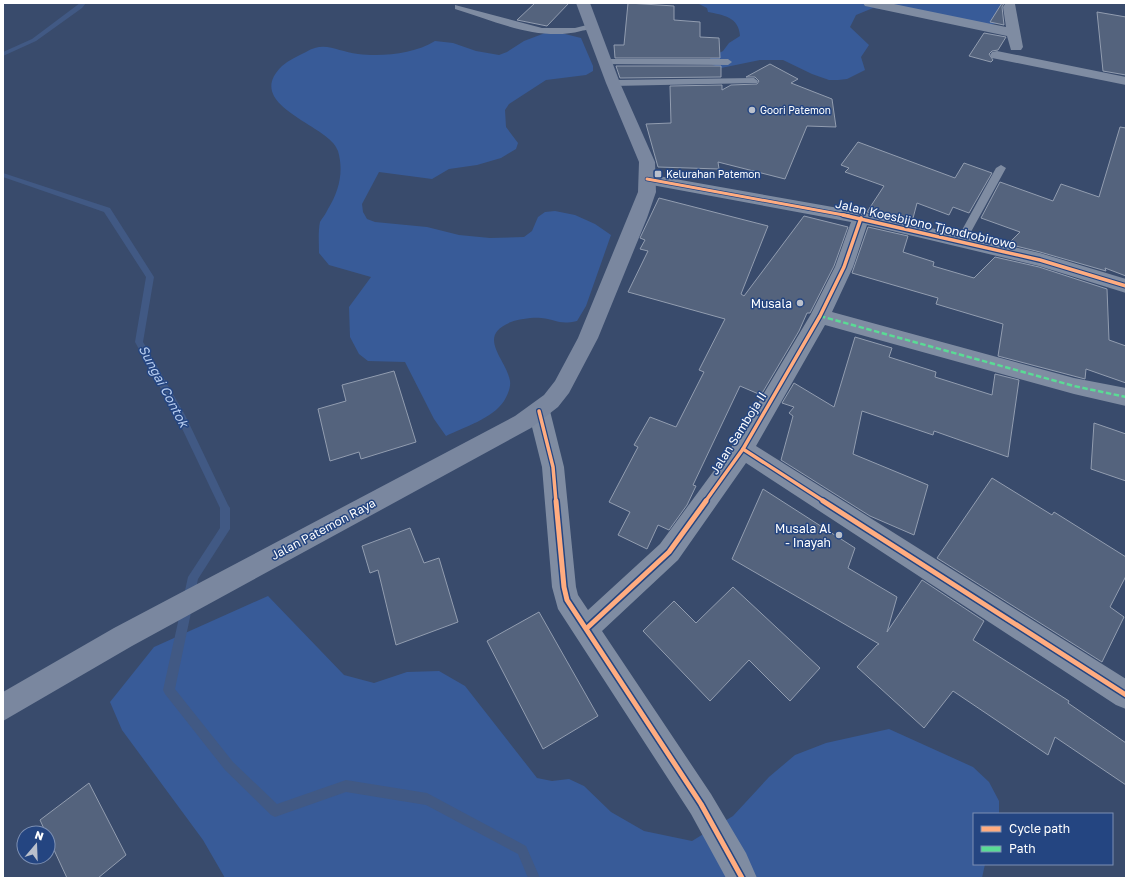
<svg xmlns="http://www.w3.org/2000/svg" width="1129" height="881" font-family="'Golos Text',sans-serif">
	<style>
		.green { fill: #385b98 }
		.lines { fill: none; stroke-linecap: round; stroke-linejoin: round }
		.stream { fill: #415984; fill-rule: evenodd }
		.building { fill: #54637d; stroke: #929db0 }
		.lane { fill: #7f8ca2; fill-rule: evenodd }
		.street { fill: #7f8ca2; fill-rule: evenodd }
		.secondary { fill: #7a879f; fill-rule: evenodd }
		.quiet { stroke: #5adb95; stroke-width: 2.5; stroke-dasharray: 5.5 2.5; stroke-linecap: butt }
		.cycleway-far2-casing { stroke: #244581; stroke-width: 4.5 }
		.cycleway-far1-casing { stroke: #244581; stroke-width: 6 }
		.cycleway-casing { stroke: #244581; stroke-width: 8 }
		.cycleway-far2 { stroke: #ffac80; stroke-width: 3 }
		.cycleway-far1 { stroke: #ffac80; stroke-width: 3.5 }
		.cycleway { stroke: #ffac80; stroke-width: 5 }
		.poi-dot { fill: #bac0cc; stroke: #244581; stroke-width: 1.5 }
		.labels { text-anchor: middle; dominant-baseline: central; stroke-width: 3; stroke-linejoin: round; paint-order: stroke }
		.far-poi-label { font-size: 10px; fill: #fff; stroke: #244581; text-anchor: start }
		.street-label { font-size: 12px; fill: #fff; stroke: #244581 }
		.poi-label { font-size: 12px; fill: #fff; stroke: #244581; text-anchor: end }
		.water-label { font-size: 13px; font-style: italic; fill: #b6ccef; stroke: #244581 }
	</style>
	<rect width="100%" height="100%" fill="#394b6c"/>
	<!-- green -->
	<g class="green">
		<path d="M 697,3 L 1002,3 L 1003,22 L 990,25 L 873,8 L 856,15 L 850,27 L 869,45 L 861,57 L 865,70 L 847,79 L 838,80 L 829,80 L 812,74 L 783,60 L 760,60 L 721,68 L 713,65 L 709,61 L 711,57 L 723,51 L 729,43 L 740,36 C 739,17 723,15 708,12 L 707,8 Z"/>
		<path d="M 545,33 L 565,34 L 581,38 L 593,66 L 593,71 L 586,75 L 546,80 L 509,104 L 505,110 L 506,127 L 518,143 L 516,149 L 501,158 L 477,165 L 449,169 L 432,179 L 379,172 L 362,204 L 363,212 L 367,219 L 375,222 L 427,227 L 459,235 L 490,238 L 524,237 L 532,231 L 538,217 L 545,212 L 555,211 L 575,215 L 595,224 L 611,235 L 586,306 L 577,321 C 559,325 558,320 541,318 C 534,317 519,319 511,322 C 475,336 507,360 510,381 C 511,388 507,396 504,401 C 492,419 464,427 446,436 L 434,419 L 405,362 L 368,361 L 359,354 L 350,337 L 349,307 L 371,277 L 329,265 L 319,253 C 319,244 318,231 320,222 C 322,218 326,214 328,209 C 339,191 344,172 338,151 C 331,125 241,106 282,66 C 289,60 298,56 306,52 C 325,40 338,52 358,54 C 382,57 414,54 435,41 L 453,43 L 476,51 L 499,55 L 507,52 L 524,41 Z"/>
		<path d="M 268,596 L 344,675 L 374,683 L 407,672 L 439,671 L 465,686 L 537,778 L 552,781 L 569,779 L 584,786 L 611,812 L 644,831 L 692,841 L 733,816 L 769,777 L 795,755 L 826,743 L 889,729 L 973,767 L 989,782 L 999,801 L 999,814 L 974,814 L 974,864 L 985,864 L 982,878 L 225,878 L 203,840 L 122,730 L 110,702 L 154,647 Z"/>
	</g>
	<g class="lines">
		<!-- stream -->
		<g class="stream">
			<path d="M 80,3 L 86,3 L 82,8 L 36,41 L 3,56 L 3,52 L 32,39 Z"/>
			<path d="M 3,173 L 110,208 L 154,277 L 143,342 L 185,415 L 228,505 L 230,508 L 230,529 L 228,532 L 198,579 L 175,689 L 233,762 L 277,804 L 346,780 L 427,793 L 526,846 L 540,878 L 528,878 L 518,854 L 426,805 L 346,792 L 275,817 L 271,815 L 225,770 L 165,694 L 163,690 L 188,577 L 220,528 L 220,508 L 178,420 L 135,342 L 146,277 L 104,212 L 3,177 Z"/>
		</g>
	</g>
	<!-- building -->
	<g class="building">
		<path d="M 535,3 L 569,3 L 547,26 L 517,20 Z"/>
		<path d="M 628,3 L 674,6 L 674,20 L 700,22 L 700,37 L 719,38 L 720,58 L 615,58 L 614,45 L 624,45 Z"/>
		<path d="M 1002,3 L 1004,3 L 1002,7 L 1004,25 L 990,22 Z"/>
		<path d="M 1097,12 L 1126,17 L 1126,75 L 1103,71 Z"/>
		<path d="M 984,33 L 1006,37 L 998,50 L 992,51 L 989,54 L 993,60 L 991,62 L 969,56 Z"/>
		<path d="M 770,64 L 798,79 L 791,83 L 832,99 L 836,127 L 807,126 L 785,179 L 718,162 L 719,169 L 658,167 L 646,124 L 671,123 L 670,86 L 722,85 L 722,90 L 731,85 L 757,84 L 759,81 L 755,77 L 746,77 Z"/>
		<path d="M 616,66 L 721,66 L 721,77 L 620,78 Z"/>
		<path d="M 1120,127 L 1126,128 L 1126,276 L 1105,268 L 1106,271 L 1040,252 L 1008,244 L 1020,232 L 981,218 L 1000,182 L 1053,201 L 1061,184 L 1099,197 Z"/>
		<path d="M 858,142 L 955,178 L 964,163 L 992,173 L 969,213 L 953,207 L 949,215 L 917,203 L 912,222 L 867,212 L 884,186 L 845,172 L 849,168 L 841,165 Z"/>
		<path d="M 659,198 L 768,226 L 741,294 L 744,296 L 804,216 L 848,227 L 834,266 L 810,313 L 807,313 L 799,331 L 761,395 L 740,386 L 693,485 L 696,486 L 687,505 L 669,530 L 658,525 L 647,549 L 618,535 L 630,512 L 609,502 L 638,447 L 634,445 L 650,417 L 676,427 L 704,372 L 699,370 L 725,319 L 628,292 L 648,251 L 640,249 L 645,240 L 640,238 Z"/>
		<path d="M 868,227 L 908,236 L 903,252 L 934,262 L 933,266 L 974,278 L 995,257 L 1039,267 L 1107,289 L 1109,340 L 1126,346 L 1126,383 L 1086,369 L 1085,379 L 998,356 L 1003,324 L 936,304 L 938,298 L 852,273 Z"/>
		<path d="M 855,337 L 892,348 L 889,357 L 936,372 L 935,377 L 992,395 L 995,374 L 1019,380 L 1008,457 L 934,431 L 933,435 L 862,411 L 853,454 L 928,485 L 914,535 L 870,516 L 781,460 L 793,416 L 789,413 L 794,407 L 782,403 L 794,383 L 834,407 Z"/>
		<path d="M 394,371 L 416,442 L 361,459 L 359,452 L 330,461 L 318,409 L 346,401 L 342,385 Z"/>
		<path d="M 1094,423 L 1126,434 L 1126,481 L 1091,469 Z"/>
		<path d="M 992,478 L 1052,515 L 1054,512 L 1126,557 L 1126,576 L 1110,607 L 1124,617 L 1102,662 L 937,558 Z"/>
		<path d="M 763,489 L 855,548 L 848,568 L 897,597 L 887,632 L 922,580 L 984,621 L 973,640 L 1069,701 L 1068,703 L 1126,743 L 1126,785 L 1055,737 L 1048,755 L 953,691 L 924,728 L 857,667 L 877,645 L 879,644 L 732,559 Z"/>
		<path d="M 410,528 L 424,563 L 439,558 L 458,622 L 396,645 L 378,570 L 370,573 L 362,546 Z"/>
		<path d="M 733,587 L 820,668 L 790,701 L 749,660 L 710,701 L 643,631 L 674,601 L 696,623 Z"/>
		<path d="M 539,612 L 598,716 L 543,749 L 487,641 Z"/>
		<path d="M 89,783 L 126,855 L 98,878 L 67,878 L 48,837 L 48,833 L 46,833 L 40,820 Z"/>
	</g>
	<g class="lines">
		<!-- lane -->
		<g class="lane">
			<path d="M 455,5 L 542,28 L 575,28 L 591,24 L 595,26 C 592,29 586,30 581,31 C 540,42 494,21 455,9 Z"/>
			<path d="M 605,59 L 728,59 L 732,62 L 728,65 L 602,64 L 602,60 Z"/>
			<path d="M 754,78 L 758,81 L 757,83 L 613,86 L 609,83 L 613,80 Z"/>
			<path d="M 1001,165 L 1006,168 L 966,241 L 965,244 L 957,244 L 956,241 L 996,168 Z"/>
		</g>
		<!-- street -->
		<g class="street">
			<path d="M 863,3 L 889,3 L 1006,27 L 1003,7 L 1005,4 L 1015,4 L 1023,47 L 1021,50 L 1011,50 L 1007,36 L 870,7 L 865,6 Z"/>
			<path d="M 997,51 L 1126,77 L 1126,85 L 992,58 L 990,55 L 992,52 Z"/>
			<path d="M 647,174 L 861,212 L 1040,253 L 1126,279 L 1126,293 L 1039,266 L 867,225 L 853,267 L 832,312 L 1074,378 L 1126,388 L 1126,406 L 1074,394 L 825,325 L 756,446 L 1126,679 L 1126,709 L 1116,705 L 746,463 L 678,560 L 602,631 L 711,794 L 746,853 L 757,878 L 726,878 L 691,814 L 558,609 L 552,587 L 542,467 L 528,411 L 531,405 L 539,402 L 547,405 L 550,411 L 564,467 L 576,587 L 578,595 L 588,610 L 660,544 L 735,442 L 811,314 L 835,267 L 851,222 L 641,183 L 639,179 L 641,175 Z"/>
		</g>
		<!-- secondary -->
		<path class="secondary" d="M 576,3 L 590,3 L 620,83 L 655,162 L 656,192 L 647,218 L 598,338 L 569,393 L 558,407 L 531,428 L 132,646 L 3,721 L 3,692 L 114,628 L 515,416 L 544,395 L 555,381 L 578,338 L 638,192 L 639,162 L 606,83 Z"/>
		<!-- quiet -->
		<path class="quiet" d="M 820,316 L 1074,386 L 1126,397"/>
		<defs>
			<path id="cycleway-far2" d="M 647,179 L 849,216"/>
			<g id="cycleway-far1">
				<path d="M 843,215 L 1040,260 L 1126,286"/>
				<path d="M 539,411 L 553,467 L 556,502"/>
				<path d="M 743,449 L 825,502"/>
				<path d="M 705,502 L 743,449 L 820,316 L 844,267 L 861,218"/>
			</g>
			<g id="cycleway">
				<path d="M 556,501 L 564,587 L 567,600 L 701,804 L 742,878"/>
				<path d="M 823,501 L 1126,695"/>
				<path d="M 587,628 L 669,552 L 706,501"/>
			</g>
		</defs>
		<!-- cycleway-far2 casing -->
		<use href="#cycleway-far2" class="cycleway-far2-casing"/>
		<!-- cycleway-far1 casing -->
		<use href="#cycleway-far1" class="cycleway-far1-casing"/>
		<!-- cycleway casing -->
		<use href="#cycleway" class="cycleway-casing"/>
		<!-- cycleway-far2 -->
		<use href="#cycleway-far2" class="cycleway-far2"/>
		<!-- cycleway-far1 -->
		<use href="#cycleway-far1" class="cycleway-far1"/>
		<!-- cycleway -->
		<use href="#cycleway" class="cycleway"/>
	</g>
	<!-- markers -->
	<g class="poi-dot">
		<circle cx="752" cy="110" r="4"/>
		<rect x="654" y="170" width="8" height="8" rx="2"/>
		<circle cx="800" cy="303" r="4"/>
		<circle cx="839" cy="535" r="4"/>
	</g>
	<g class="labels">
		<!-- far-poi labels -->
		<g class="far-poi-label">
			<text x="760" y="110">Goori Patemon</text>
			<text x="666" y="174">Kelurahan Patemon</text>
		</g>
		<!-- street labels -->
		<g class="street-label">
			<text transform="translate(926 224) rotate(13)">Jalan Koesbijono Tjondrobirowo</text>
			<text transform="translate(738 433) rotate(-58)">Jalan Samboja II</text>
			<text transform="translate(323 529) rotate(-28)">Jalan Patemon Raya</text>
		</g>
		<!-- poi labels -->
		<g class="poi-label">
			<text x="792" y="303">Musala</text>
			<text x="831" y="528">Musala Al<tspan x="831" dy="14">- Inayah</tspan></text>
		</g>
		<!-- water labels -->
		<g class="water-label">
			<text transform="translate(164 386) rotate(62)">Sungai Contok</text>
		</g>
	</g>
	<!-- border -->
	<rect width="1129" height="881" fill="none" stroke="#ffffff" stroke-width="8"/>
	<!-- legend -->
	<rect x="973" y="813" width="140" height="52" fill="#244581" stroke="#7c8fb3"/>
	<rect x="981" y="826" width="20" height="6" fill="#ffac80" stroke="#7c8fb3"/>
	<text x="1009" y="833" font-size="12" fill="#ffffff">Cycle path</text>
	<rect x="981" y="846" width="20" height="6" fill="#5adb95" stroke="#7c8fb3"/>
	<text x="1009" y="853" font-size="12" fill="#ffffff">Path</text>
	<!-- north arrow -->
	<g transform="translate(36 845) rotate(19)"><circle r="19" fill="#244581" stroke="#7c8fb3"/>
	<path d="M0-3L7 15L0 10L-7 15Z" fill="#bac0cc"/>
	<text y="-6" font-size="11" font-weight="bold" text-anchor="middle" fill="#ffffff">N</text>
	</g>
</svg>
